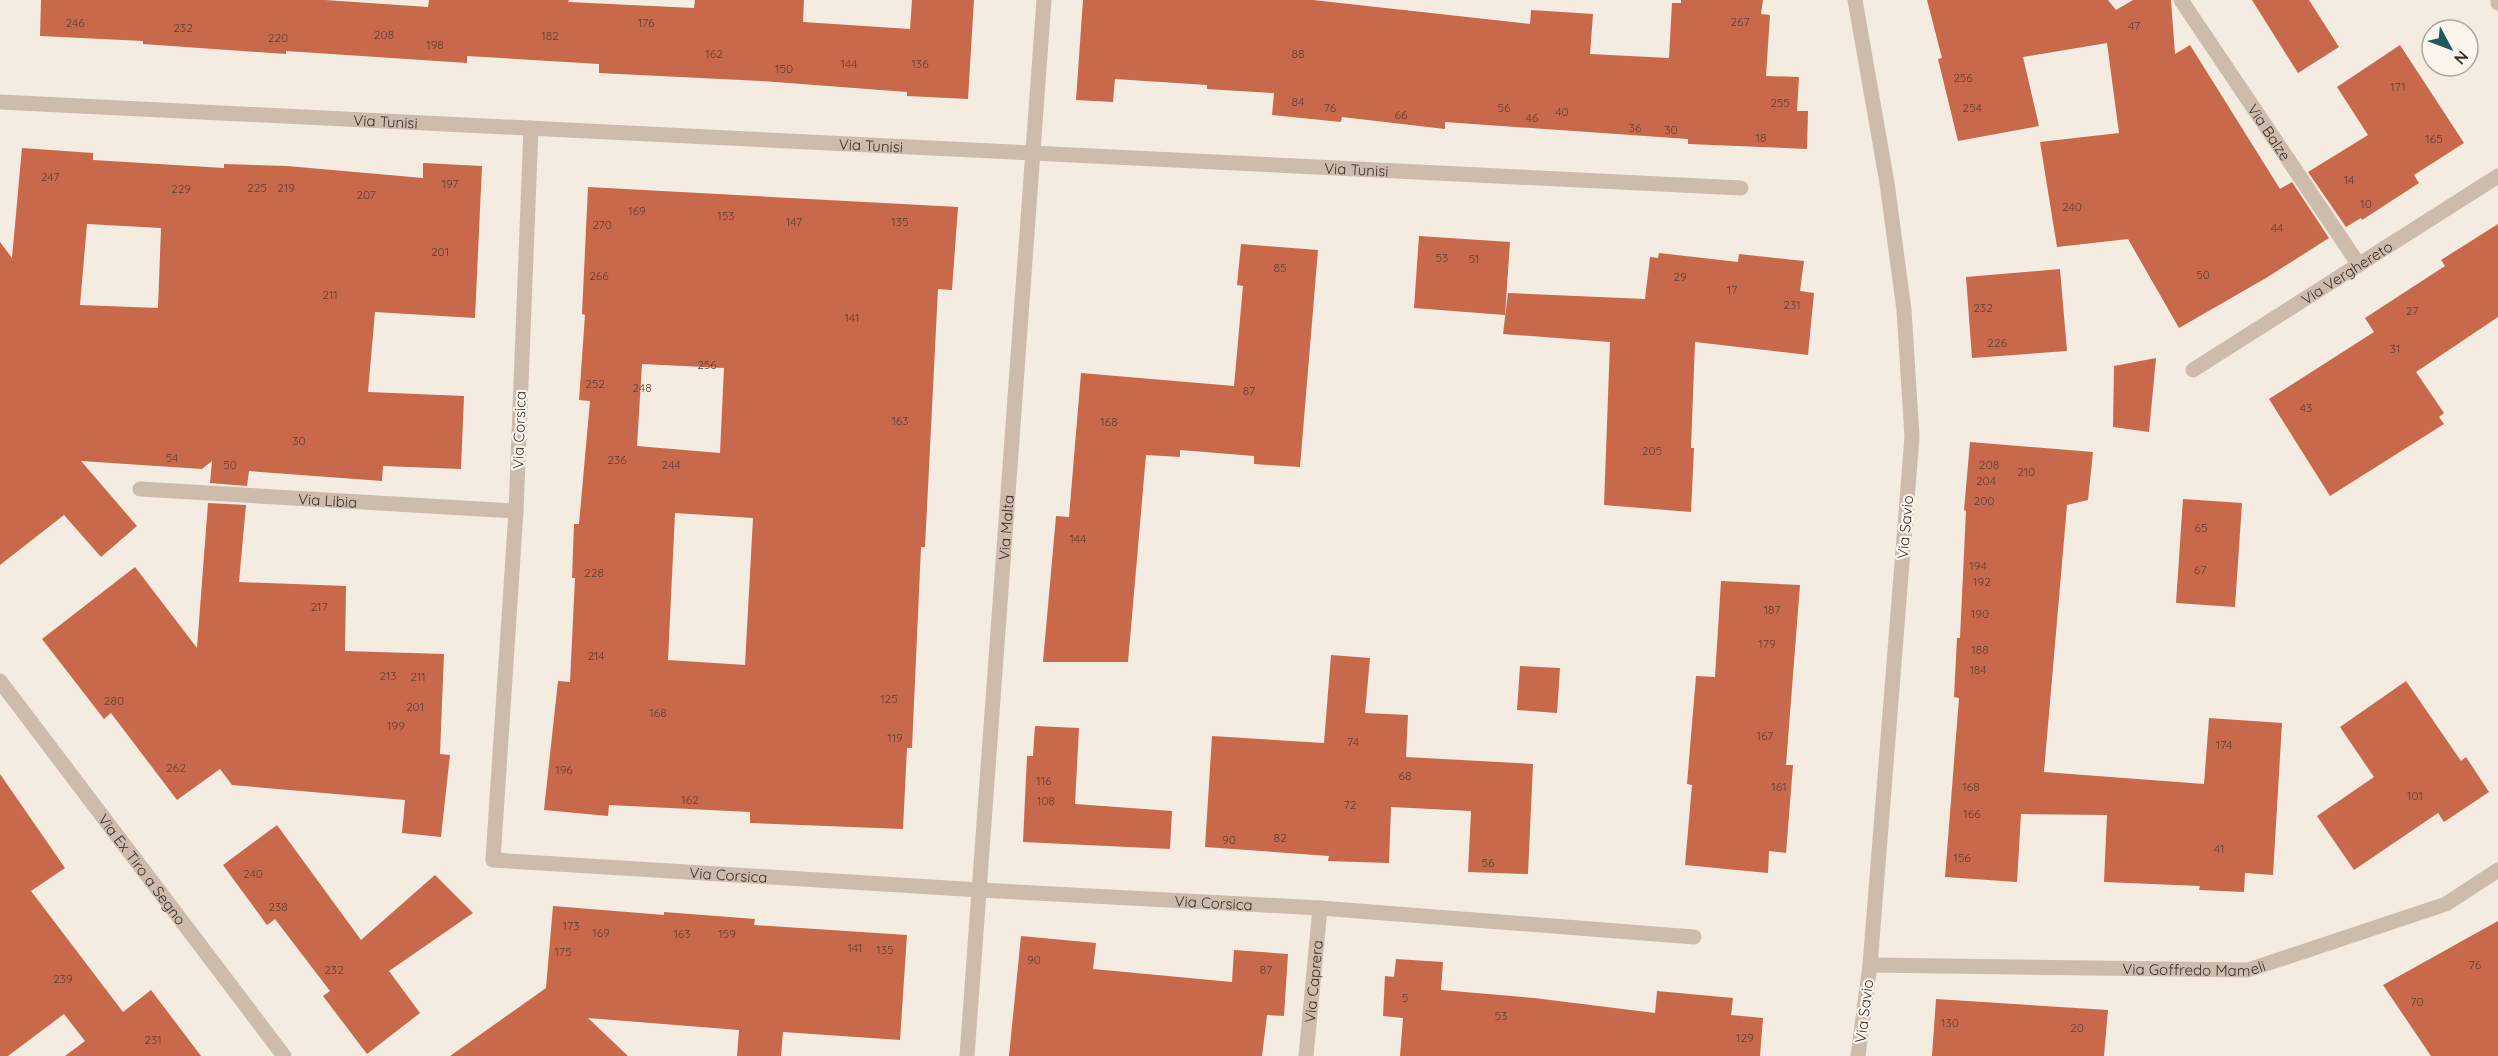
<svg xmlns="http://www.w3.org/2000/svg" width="2498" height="1056" font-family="Quicksand,sans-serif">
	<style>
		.building { fill: #c8694b; fill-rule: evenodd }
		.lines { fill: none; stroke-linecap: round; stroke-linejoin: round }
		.minor { stroke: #cdbbac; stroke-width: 15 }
		.labels { text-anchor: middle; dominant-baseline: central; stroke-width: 4.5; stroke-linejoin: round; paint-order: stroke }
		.number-label { font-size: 12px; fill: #5e3e33 }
		.street-label { font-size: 15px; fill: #3b302b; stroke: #fbf5ee }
	</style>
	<rect width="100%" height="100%" fill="#f4ebe1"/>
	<!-- building -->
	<g class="building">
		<path d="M 41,0 L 325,0 L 428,7 L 429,0 L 569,0 L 568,2 L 694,8 L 695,0 L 804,0 L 803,22 L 910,29 L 912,0 L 974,0 L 968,99 L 907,96 L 907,92 L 761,81 L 599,73 L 599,64 L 467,56 L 467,63 L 286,51 L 286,54 L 228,50 L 143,44 L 143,41 L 40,36 Z"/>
		<path d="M 1083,0 L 1313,0 L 1530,24 L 1531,10 L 1593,14 L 1590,54 L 1669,58 L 1672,3 L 1681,3 L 1681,0 L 1763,0 L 1761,14 L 1770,15 L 1766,76 L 1799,77 L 1797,111 L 1808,111 L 1807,149 L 1688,144 L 1688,139 L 1445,122 L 1445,129 L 1342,117 L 1341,122 L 1272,115 L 1274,93 L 1207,89 L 1207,85 L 1115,79 L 1113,102 L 1076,100 Z"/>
		<path d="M 1927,0 L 2108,0 L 2116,10 L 2133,0 L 2171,0 L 2175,54 L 2190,45 L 2280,189 L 2292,182 L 2329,238 L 2266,278 L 2179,328 L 2128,239 L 2057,247 L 2040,142 L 2119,133 L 2107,43 L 2023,57 L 2039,126 L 1958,141 L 1938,59 L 1942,58 Z"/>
		<path d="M 2252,0 L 2309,0 L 2339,47 L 2298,73 Z"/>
		<path d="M 2400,45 L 2464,143 L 2414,175 L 2419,183 L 2362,220 L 2361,218 L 2346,227 L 2308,172 L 2368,135 L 2337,87 Z"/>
		<path d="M 22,148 L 93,153 L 93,160 L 224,168 L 224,164 L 287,166 L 423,178 L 423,163 L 482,166 L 475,318 L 375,312 L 368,392 L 464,396 L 461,469 L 383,466 L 382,481 L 249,471 L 247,486 L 210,483 L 212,461 L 202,469 L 81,461 L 137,526 L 101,557 L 64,515 L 0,565 L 0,242 L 12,258 ZM 87,224 L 161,228 L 158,308 L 80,305 Z"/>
		<path d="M 588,187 L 958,207 L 952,290 L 938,289 L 925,547 L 921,547 L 912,748 L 907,748 L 903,829 L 750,823 L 750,812 L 609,805 L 608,816 L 544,810 L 558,681 L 570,682 L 575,578 L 572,578 L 574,524 L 579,524 L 590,401 L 579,400 L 585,315 L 582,314 ZM 642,364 L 724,368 L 720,453 L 637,446 ZM 675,513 L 753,518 L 745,665 L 668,660 Z"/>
		<path d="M 2498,224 L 2498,317 L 2416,372 L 2444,413 L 2439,417 L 2444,424 L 2330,496 L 2269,399 L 2374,332 L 2365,318 L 2445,266 L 2441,260 Z"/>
		<path d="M 1419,236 L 1510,242 L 1505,315 L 1414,308 Z"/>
		<path d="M 1241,244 L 1318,250 L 1300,467 L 1254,464 L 1254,456 L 1180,450 L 1180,457 L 1146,455 L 1128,662 L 1043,662 L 1056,516 L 1069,517 L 1081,373 L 1234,386 L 1243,286 L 1237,285 Z"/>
		<path d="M 1659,253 L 1738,262 L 1739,254 L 1804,261 L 1800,291 L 1814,293 L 1808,355 L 1695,342 L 1691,448 L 1694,448 L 1691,512 L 1604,505 L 1610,342 L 1503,334 L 1508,293 L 1645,299 L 1650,257 L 1658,258 Z"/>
		<path d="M 2060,269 L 2067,351 L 1972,358 L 1966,277 Z"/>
		<path d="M 2156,358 L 2149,432 L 2113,427 L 2114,366 Z"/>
		<path d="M 1970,442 L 2093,452 L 2088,500 L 2067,505 L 2044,772 L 2204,784 L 2209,718 L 2282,723 L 2273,875 L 2245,873 L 2244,892 L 2199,890 L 2200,886 L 2104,882 L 2107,815 L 2021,814 L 2017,882 L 1945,877 L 1959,698 L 1954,697 L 1957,638 L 1960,638 L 1966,511 L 1964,510 Z"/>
		<path d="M 2183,499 L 2242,503 L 2235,607 L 2176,603 Z"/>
		<path d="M 208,503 L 246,505 L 239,582 L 346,586 L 345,651 L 444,654 L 440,754 L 450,755 L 441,837 L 402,833 L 405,800 L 232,785 L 220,769 L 177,800 L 111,713 L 104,719 L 42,639 L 135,567 L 197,648 Z"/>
		<path d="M 1721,581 L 1800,585 L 1786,765 L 1793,765 L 1786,853 L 1769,851 L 1768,873 L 1685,865 L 1692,785 L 1687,784 L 1696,676 L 1715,677 Z"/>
		<path d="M 1331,655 L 1370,658 L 1365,713 L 1408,715 L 1406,757 L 1533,764 L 1528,874 L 1468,872 L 1471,811 L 1391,807 L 1389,863 L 1328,861 L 1329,856 L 1205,847 L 1212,736 L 1324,743 Z"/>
		<path d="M 1520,666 L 1560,668 L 1557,713 L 1517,710 Z"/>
		<path d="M 2406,681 L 2461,761 L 2466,757 L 2489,792 L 2444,822 L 2438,813 L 2354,870 L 2317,816 L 2374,777 L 2340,727 Z"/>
		<path d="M 1035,726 L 1079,728 L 1075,804 L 1172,811 L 1170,849 L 1023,842 L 1027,756 L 1033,756 Z"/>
		<path d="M 0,774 L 65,868 L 31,891 L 123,1012 L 151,990 L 201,1056 L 65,1056 L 85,1041 L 64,1014 L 8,1056 L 0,1056 Z"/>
		<path d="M 277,825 L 361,940 L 435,875 L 473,913 L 389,971 L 420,1013 L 367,1054 L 323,996 L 330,991 L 275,919 L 267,925 L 223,865 Z"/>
		<path d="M 553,906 L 664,915 L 664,912 L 755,919 L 754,925 L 907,935 L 900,1040 L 783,1032 L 781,1056 L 737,1056 L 739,1030 L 588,1018 L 628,1056 L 450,1056 L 546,988 Z"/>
		<path d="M 2498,921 L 2498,1056 L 2431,1056 L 2383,985 Z"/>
		<path d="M 1021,936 L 1096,943 L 1093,969 L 1232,982 L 1234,950 L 1288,954 L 1284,1016 L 1267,1015 L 1262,1056 L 1009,1056 Z"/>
		<path d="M 1396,959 L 1443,962 L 1441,990 L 1534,998 L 1655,1013 L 1657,991 L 1733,998 L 1731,1015 L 1763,1018 L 1760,1056 L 1400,1056 L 1403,1018 L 1383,1016 L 1385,976 L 1394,977 Z"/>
		<path d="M 1936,999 L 2108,1010 L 2104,1056 L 1932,1056 Z"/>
	</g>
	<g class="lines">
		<!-- minor -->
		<g class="minor">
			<path d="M 1855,0 L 1887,183 L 1904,310 L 1912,437 L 1870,965 L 1858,1056"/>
			<path id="s1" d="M 2181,0 L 2359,265"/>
			<path d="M 2498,0 L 2498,3"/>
			<path id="s2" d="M 0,102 L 1741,188"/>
			<path id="s3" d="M 531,128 L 516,511 L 493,860 L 980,890 L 1320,908 L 1694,937"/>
			<path id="s4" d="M 2193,370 L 2498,176"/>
			<path id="s5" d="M 140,489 L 516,511"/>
			<path id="s6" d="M 0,681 L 284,1056"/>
			<path id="s7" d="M 1870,965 L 2248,970 L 2446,904 L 2498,870"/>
			<path id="s8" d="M 967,1056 L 1044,0"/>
			<path id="s9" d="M 1306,1056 L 1320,908"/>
		</g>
	</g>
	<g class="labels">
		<!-- number labels -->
		<g class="number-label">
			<text x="1740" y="21">267</text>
			<text x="75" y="22">246</text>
			<text x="646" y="22">176</text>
			<text x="2134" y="25">47</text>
			<text x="183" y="27">232</text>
			<text x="384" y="34">208</text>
			<text x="550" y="35">182</text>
			<text x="278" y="37">220</text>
			<text x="435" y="44">198</text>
			<text x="714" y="53">162</text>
			<text x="1298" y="53">88</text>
			<text x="849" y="63">144</text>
			<text x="920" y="63">136</text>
			<text x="784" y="68">150</text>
			<text x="1963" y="77">256</text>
			<text x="2398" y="86">171</text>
			<text x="1298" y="101">84</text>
			<text x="1780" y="102">255</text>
			<text x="1330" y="107">76</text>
			<text x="1504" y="107">56</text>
			<text x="1972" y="107">254</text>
			<text x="1562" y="111">40</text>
			<text x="1401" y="114">66</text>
			<text x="1532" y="117">46</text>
			<text x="1635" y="127">36</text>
			<text x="1671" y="129">30</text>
			<text x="1761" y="137">18</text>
			<text x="2434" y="138">165</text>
			<text x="50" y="176">247</text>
			<text x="2349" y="179">14</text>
			<text x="450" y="183">197</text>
			<text x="257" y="187">225</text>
			<text x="286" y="187">219</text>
			<text x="181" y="188">229</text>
			<text x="366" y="194">207</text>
			<text x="2366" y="203">10</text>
			<text x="2072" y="206">240</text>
			<text x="637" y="210">169</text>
			<text x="726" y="215">153</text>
			<text x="794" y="221">147</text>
			<text x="900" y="221">135</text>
			<text x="602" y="224">270</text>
			<text x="2277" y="227">44</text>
			<text x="440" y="251">201</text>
			<text x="1442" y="257">53</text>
			<text x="1474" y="258">51</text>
			<text x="1280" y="267">85</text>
			<text x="2203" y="274">50</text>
			<text x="599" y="275">266</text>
			<text x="1680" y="276">29</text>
			<text x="1732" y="289">17</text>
			<text x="330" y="294">211</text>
			<text x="1792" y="304">231</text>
			<text x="1983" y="307">232</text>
			<text x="2412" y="310">27</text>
			<text x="852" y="317">141</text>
			<text x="1997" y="342">226</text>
			<text x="2395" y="348">31</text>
			<text x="707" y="364">256</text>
			<text x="595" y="383">252</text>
			<text x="642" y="387">248</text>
			<text x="1249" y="390">87</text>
			<text x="2306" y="407">43</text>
			<text x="900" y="420">163</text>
			<text x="1109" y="421">168</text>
			<text x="299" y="440">30</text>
			<text x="1652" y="450">205</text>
			<text x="172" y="457">54</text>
			<text x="617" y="459">236</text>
			<text x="230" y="464">50</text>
			<text x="671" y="464">244</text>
			<text x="1989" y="464">208</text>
			<text x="2026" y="471">210</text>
			<text x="1986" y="480">204</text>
			<text x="1984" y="500">200</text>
			<text x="2201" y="527">65</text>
			<text x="1078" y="538">144</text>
			<text x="1978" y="565">194</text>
			<text x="2200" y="569">67</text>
			<text x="594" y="572">228</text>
			<text x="1982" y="581">192</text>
			<text x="319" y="606">217</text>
			<text x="1772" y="609">187</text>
			<text x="1980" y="613">190</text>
			<text x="1767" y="643">179</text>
			<text x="1980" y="649">188</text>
			<text x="596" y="655">214</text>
			<text x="1978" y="669">184</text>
			<text x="388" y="675">213</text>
			<text x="418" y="676">211</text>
			<text x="889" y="698">125</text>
			<text x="114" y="700">280</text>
			<text x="415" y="706">201</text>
			<text x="658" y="712">168</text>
			<text x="396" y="725">199</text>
			<text x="1765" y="735">167</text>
			<text x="895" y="737">119</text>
			<text x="1353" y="741">74</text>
			<text x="2224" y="744">174</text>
			<text x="176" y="767">262</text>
			<text x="564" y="769">196</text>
			<text x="1405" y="775">68</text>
			<text x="1044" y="780">116</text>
			<text x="1779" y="786">161</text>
			<text x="1971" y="786">168</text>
			<text x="2415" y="795">101</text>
			<text x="690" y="799">162</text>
			<text x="1046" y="800">108</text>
			<text x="1350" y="804">72</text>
			<text x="1972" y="813">166</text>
			<text x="1280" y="837">82</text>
			<text x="1229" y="839">90</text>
			<text x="2219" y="848">41</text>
			<text x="1962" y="857">156</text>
			<text x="1488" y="862">56</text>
			<text x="253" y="873">240</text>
			<text x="278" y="906">238</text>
			<text x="571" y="925">173</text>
			<text x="601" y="932">169</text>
			<text x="682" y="933">163</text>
			<text x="727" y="933">159</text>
			<text x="855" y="947">141</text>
			<text x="885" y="949">135</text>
			<text x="563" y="951">175</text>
			<text x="1034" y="959">90</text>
			<text x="2475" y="964">76</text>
			<text x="334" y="969">232</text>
			<text x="1266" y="969">87</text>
			<text x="63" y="978">239</text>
			<text x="1405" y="997">5</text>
			<text x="2417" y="1001">70</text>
			<text x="1501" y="1015">53</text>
			<text x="1950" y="1022">130</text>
			<text x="2077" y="1027">20</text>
			<text x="1745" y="1037">129</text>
			<text x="153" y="1039">231</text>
		</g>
		<!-- street labels -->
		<g class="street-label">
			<text stroke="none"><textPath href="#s2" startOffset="386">Via Tunisi</textPath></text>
			<text stroke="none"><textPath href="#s1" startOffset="159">Via Balze</textPath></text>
			<text stroke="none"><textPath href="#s2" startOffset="872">Via Tunisi</textPath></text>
			<text stroke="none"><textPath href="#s2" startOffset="1358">Via Tunisi</textPath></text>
			<text stroke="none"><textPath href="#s4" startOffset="182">Via Verghereto</textPath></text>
			<text transform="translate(519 430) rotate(-88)">Via Corsica</text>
			<text stroke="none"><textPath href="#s5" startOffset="188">Via Libia</textPath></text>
			<text transform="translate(1905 527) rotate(-85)">Via Savio</text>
			<text stroke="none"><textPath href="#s8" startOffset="530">Via Malta</textPath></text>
			<text stroke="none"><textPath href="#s6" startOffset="236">Via Ex Tiro a Segno</textPath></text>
			<text stroke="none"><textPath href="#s3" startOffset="969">Via Corsica</textPath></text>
			<text stroke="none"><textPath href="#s3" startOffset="1455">Via Corsica</textPath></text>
			<text stroke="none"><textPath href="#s7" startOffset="324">Via Goffredo Mameli</textPath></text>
			<text stroke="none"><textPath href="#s9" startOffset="75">Via Caprera</textPath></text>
			<text transform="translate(1864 1011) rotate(-83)">Via Savio</text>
		</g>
	</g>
	<!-- north arrow -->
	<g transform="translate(2450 48) rotate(131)"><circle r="28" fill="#fbf5ee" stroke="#aea6a0" stroke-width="1.5"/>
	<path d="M0-4.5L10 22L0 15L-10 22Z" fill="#1f5a5e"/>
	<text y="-9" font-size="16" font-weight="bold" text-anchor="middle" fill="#3b302b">N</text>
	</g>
</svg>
